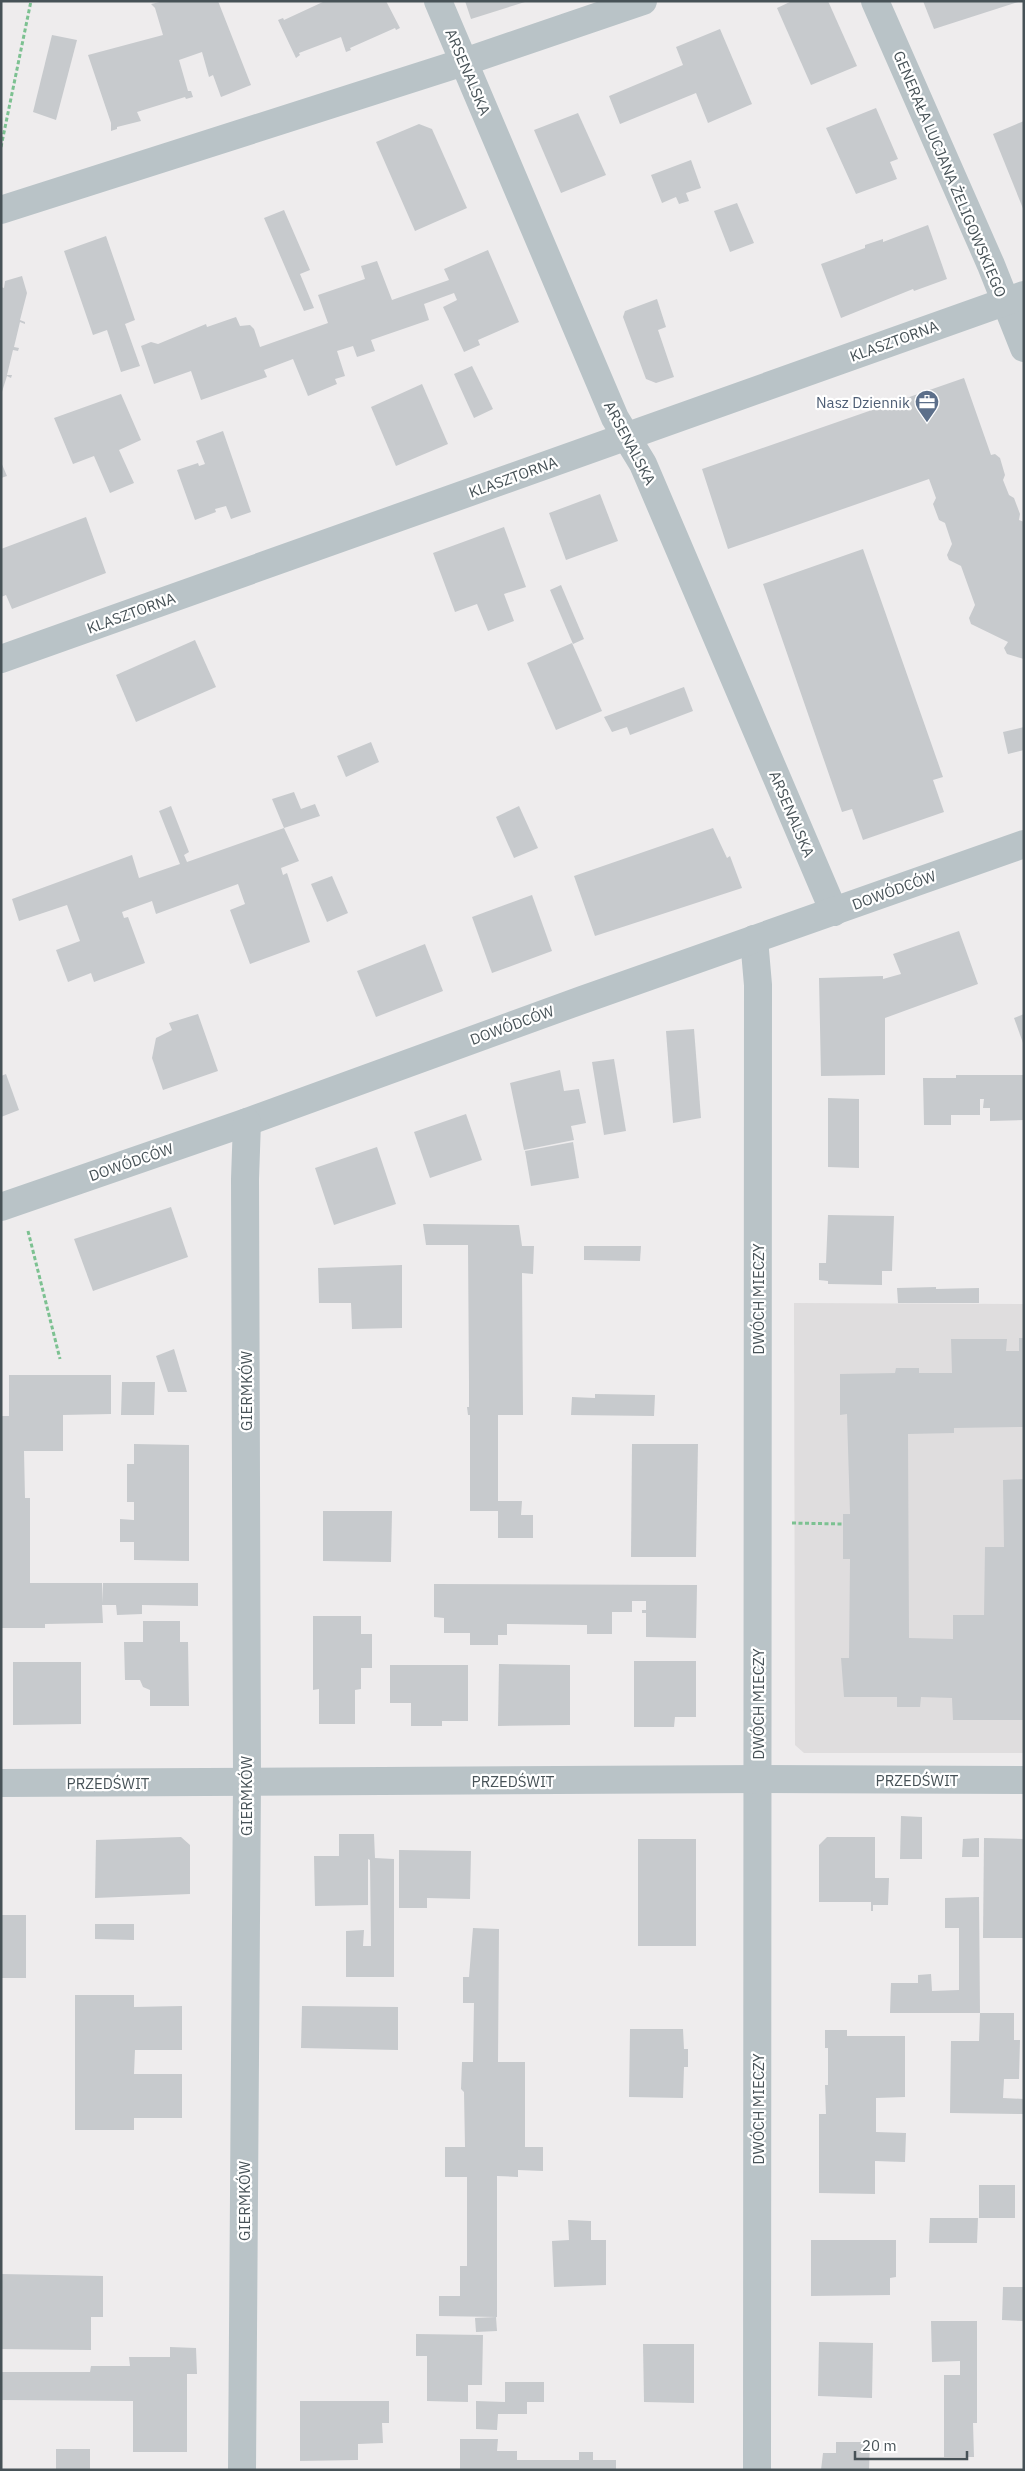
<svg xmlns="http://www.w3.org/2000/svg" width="1025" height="2471" font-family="'IBM Plex Sans',sans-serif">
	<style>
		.education { fill: #dfddde }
		.building { fill: #c7cacd }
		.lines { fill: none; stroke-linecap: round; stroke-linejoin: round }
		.path { stroke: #7cc191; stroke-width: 3; stroke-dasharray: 4 2.5; stroke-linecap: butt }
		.minor { stroke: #b9c3c7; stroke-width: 28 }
		.labels { text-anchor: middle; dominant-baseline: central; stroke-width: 4.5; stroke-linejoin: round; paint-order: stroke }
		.street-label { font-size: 15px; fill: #475257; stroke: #fff }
		.service-label { font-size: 15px; fill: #4e5e75; stroke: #fff; text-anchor: end }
	</style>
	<rect width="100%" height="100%" fill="#eeeced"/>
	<!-- education -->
	<path class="education" d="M 794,1303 L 1024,1304 L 1024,1753 L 804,1753 L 795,1745 Z"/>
	<!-- building -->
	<g class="building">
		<path d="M 164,1 L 218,1 L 251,85 L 221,97 L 213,75 L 209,77 L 202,52 L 179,60 L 188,91 L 191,91 L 193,97 L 186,99 L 185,97 L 137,112 L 141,121 L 117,127 L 117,129 L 111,131 L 111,123 L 88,55 L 163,35 L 155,8 L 151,4 Z"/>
		<path d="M 325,1 L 386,1 L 400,28 L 396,30 L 395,28 L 350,48 L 351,50 L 346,52 L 341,37 L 299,53 L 300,55 L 296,58 L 278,20 L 283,18 L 284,20 Z"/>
		<path d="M 465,1 L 525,1 L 525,2 L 471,19 Z"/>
		<path d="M 792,1 L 828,1 L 857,66 L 811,85 L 777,8 Z"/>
		<path d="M 923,1 L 1018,1 L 1018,2 L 934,29 Z"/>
		<path d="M 720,29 L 752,104 L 708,123 L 696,93 L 620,124 L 609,96 L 683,65 L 676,47 Z"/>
		<path d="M 52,35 L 77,40 L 56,120 L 33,112 Z"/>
		<path d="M 876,108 L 898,159 L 890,162 L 897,179 L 856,194 L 826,128 Z"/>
		<path d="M 578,113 L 606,175 L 561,193 L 534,130 Z"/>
		<path d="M 1024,121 L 1024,211 L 993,134 Z"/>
		<path d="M 419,124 L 432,129 L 467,208 L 415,231 L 376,142 Z"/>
		<path d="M 691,160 L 701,188 L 686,193 L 689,201 L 679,204 L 676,197 L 662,203 L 651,175 Z"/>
		<path d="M 737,203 L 754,243 L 730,252 L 714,211 Z"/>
		<path d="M 284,210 L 310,270 L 300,274 L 314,308 L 304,311 L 264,218 Z"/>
		<path d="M 928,225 L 947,279 L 914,291 L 913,289 L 841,318 L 821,264 L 865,248 L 865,245 L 883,239 L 883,242 Z"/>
		<path d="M 106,236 L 135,320 L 125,324 L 140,366 L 121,372 L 107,330 L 93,335 L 64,251 Z"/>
		<path d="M 488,250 L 519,322 L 478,340 L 480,345 L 464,352 L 443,307 L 457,300 L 454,293 L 424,304 L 429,320 L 371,340 L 375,351 L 357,357 L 353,346 L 337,351 L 345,376 L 335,379 L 337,384 L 308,396 L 293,359 L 264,370 L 267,377 L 201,400 L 191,371 L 154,384 L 141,346 L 151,342 L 158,344 L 206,324 L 207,327 L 236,317 L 240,326 L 250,325 L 254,329 L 260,347 L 328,323 L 318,295 L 365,279 L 361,266 L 377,261 L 392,300 L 449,280 L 444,269 Z"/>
		<path d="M 22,276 L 27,293 L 20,320 L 25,322 L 25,324 L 20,322 L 14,347 L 19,348 L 18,351 L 13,350 L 7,375 L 12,375 L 11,378 L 7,376 L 1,395 L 1,287 L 4,288 L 5,281 Z"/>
		<path d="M 657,299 L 666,327 L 658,330 L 674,377 L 656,383 L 646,379 L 623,317 L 625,311 Z"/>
		<path d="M 472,366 L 493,409 L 474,418 L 454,374 Z"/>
		<path d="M 964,378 L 991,455 L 995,454 L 1000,458 L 1005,475 L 1003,480 L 1009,495 L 1014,498 L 1020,514 L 1019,520 L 1024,522 L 1024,659 L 1007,654 L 1004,648 L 1008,642 L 971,624 L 969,618 L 975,605 L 961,566 L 949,560 L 947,555 L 952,544 L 945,523 L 939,520 L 933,504 L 936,498 L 929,479 L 728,549 L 702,469 Z"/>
		<path d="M 422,384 L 448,444 L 396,466 L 371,407 Z"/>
		<path d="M 121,394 L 141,440 L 119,450 L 134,483 L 110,493 L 94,456 L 73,464 L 54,418 Z"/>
		<path d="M 223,431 L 251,512 L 231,519 L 226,506 L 215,509 L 216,512 L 195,520 L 177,470 L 198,463 L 199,466 L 205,464 L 196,441 Z"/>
		<path d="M 1,462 L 7,476 L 1,478 Z"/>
		<path d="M 600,494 L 618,541 L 566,560 L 549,513 Z"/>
		<path d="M 86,517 L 106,573 L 12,609 L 6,595 L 1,597 L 1,549 Z"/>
		<path d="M 504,527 L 526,587 L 504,594 L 514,621 L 488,631 L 477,604 L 455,612 L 433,553 Z"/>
		<path d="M 863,549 L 943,777 L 933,780 L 944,812 L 863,840 L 852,809 L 842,812 L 763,584 Z"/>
		<path d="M 561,585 L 584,639 L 573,644 L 550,590 Z"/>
		<path d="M 195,640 L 216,687 L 136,722 L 116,675 Z"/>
		<path d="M 572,643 L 602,711 L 556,730 L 527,663 Z"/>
		<path d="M 684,687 L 693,711 L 630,735 L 627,727 L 612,732 L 604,717 Z"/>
		<path d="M 1024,727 L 1024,750 L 1008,754 L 1003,732 Z"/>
		<path d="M 371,742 L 379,762 L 346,777 L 337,756 Z"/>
		<path d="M 294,792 L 301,809 L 315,804 L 320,816 L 284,828 L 272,799 Z"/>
		<path d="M 171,806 L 189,852 L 184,855 L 187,862 L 284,828 L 299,861 L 281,868 L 283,875 L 287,873 L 310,942 L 250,964 L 230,910 L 245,904 L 238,884 L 156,914 L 152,901 L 122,912 L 124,918 L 128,917 L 145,963 L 94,982 L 91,973 L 68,982 L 56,950 L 80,941 L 67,905 L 19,921 L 12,899 L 132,855 L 139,878 L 180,864 L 159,811 Z"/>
		<path d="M 519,806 L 538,848 L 514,858 L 496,817 Z"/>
		<path d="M 713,828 L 727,858 L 730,856 L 742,888 L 595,936 L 574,876 Z"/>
		<path d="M 332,876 L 348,913 L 327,922 L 311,884 Z"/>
		<path d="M 532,895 L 552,951 L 492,973 L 472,917 Z"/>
		<path d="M 959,931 L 978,984 L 885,1018 L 885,1075 L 821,1076 L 819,978 L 883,976 L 883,979 L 901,974 L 893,954 Z"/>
		<path d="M 425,944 L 443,991 L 376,1017 L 357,971 Z"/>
		<path d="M 198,1014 L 218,1071 L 163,1090 L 152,1058 L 156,1038 L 172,1030 L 169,1023 Z"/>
		<path d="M 1024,1014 L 1024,1043 L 1023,1043 L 1014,1018 Z"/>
		<path d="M 694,1029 L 701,1118 L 673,1123 L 666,1031 Z"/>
		<path d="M 614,1059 L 626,1131 L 604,1135 L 592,1062 Z"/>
		<path d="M 560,1070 L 564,1091 L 579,1089 L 586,1123 L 571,1126 L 574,1140 L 524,1150 L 510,1083 Z"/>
		<path d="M 6,1074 L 19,1110 L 1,1117 L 1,1076 Z"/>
		<path d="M 956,1075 L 1024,1075 L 1024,1120 L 990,1121 L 990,1108 L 983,1108 L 984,1099 L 980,1099 L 980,1115 L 951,1115 L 951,1125 L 924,1125 L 923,1078 L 956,1078 Z"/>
		<path d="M 828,1098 L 859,1099 L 859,1168 L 828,1167 Z"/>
		<path d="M 466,1114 L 482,1160 L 430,1178 L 414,1132 Z"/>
		<path d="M 573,1142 L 579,1178 L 531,1186 L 525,1151 Z"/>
		<path d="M 377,1147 L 396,1204 L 334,1225 L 315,1168 Z"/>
		<path d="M 171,1207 L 188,1257 L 93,1291 L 74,1239 Z"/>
		<path d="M 828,1215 L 894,1216 L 892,1271 L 882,1271 L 882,1285 L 828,1284 L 828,1281 L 819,1280 L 819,1263 L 826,1263 Z"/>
		<path d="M 423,1224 L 519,1225 L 522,1246 L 534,1246 L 533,1274 L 522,1273 L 523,1415 L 498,1415 L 498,1501 L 522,1501 L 521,1515 L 533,1515 L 533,1538 L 498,1538 L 498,1511 L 470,1511 L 470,1415 L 468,1415 L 467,1407 L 469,1407 L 469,1382 L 468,1245 L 426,1245 Z"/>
		<path d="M 584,1246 L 641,1246 L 640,1261 L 584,1260 Z"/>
		<path d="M 402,1265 L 402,1328 L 352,1329 L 351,1303 L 319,1303 L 318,1268 Z"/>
		<path d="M 936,1287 L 936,1289 L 979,1288 L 979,1303 L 898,1303 L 897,1288 Z"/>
		<path d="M 1019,1338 L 1024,1338 L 1024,1427 L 954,1428 L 954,1433 L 908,1434 L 909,1638 L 953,1639 L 953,1615 L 984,1615 L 985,1547 L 1004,1547 L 1003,1480 L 1024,1479 L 1024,1720 L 953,1720 L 952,1698 L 921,1697 L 920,1707 L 897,1707 L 897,1697 L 844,1697 L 841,1658 L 849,1658 L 850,1559 L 843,1559 L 843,1514 L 850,1514 L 847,1414 L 840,1415 L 840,1374 L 895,1373 L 896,1368 L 919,1368 L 919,1373 L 952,1373 L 951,1339 L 1007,1339 L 1006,1351 L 1019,1351 Z"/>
		<path d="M 174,1349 L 187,1392 L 168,1392 L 156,1356 Z"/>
		<path d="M 9,1375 L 111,1375 L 111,1414 L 63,1415 L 63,1451 L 24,1451 L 25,1498 L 30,1498 L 30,1583 L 102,1583 L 102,1603 L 103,1583 L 198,1583 L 198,1606 L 142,1605 L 142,1614 L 117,1615 L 116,1605 L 102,1605 L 103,1623 L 45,1624 L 45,1628 L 1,1628 L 1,1416 L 9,1416 Z"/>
		<path d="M 122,1382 L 155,1382 L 154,1415 L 121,1415 Z"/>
		<path d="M 595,1394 L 655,1395 L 654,1416 L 571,1415 L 572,1397 L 595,1398 Z"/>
		<path d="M 134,1444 L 189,1445 L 189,1561 L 134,1560 L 134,1542 L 120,1542 L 120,1519 L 134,1520 L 134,1502 L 127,1502 L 127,1464 L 134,1464 Z"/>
		<path d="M 632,1444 L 698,1444 L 696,1557 L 631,1557 Z"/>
		<path d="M 323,1511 L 392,1511 L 391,1562 L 323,1561 Z"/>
		<path d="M 434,1584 L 697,1585 L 696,1638 L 646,1637 L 646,1613 L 642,1613 L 642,1610 L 646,1610 L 646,1601 L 632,1601 L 632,1612 L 612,1612 L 612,1634 L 587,1634 L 587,1625 L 507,1624 L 507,1635 L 498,1635 L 498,1645 L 470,1645 L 470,1633 L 444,1633 L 444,1618 L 434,1617 Z"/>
		<path d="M 313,1616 L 361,1616 L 361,1634 L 372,1634 L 372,1668 L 361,1668 L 361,1689 L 355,1690 L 355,1724 L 319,1724 L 319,1689 L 313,1690 Z"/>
		<path d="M 143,1621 L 180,1621 L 180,1642 L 188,1642 L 189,1706 L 150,1706 L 150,1690 L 143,1687 L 140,1680 L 125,1680 L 124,1642 L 143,1642 Z"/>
		<path d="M 634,1661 L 696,1661 L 696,1717 L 675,1717 L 674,1727 L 634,1727 Z"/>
		<path d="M 13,1662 L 81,1662 L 81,1724 L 13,1725 Z"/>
		<path d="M 499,1664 L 570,1665 L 570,1725 L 498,1726 Z"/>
		<path d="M 390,1665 L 468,1665 L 468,1721 L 442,1721 L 442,1726 L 411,1726 L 411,1703 L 390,1703 Z"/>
		<path d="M 901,1816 L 922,1817 L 922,1859 L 900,1859 Z"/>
		<path d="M 339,1834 L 374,1834 L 375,1858 L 394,1859 L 394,1977 L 346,1977 L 346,1931 L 364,1930 L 363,1946 L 371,1946 L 370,1860 L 368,1859 L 368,1905 L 315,1906 L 314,1856 L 339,1856 Z"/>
		<path d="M 181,1837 L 190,1845 L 190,1894 L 95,1898 L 96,1840 Z"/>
		<path d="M 827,1837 L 875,1837 L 875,1878 L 889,1878 L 888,1905 L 873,1905 L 873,1911 L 871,1911 L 871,1902 L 819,1902 L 819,1845 Z"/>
		<path d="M 979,1838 L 979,1857 L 962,1857 L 963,1839 Z"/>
		<path d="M 984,1838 L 1024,1839 L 1024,1938 L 983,1938 Z"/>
		<rect x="638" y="1839" width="58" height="107"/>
		<path d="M 399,1850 L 471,1851 L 470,1899 L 427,1898 L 427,1908 L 399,1908 Z"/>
		<path d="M 979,1897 L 980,2013 L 890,2013 L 891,1983 L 918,1983 L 918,1975 L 931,1974 L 932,1991 L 959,1990 L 959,1928 L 945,1928 L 945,1898 Z"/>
		<rect x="1" y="1915" width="25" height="63"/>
		<path d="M 95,1924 L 134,1924 L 134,1940 L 95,1939 Z"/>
		<path d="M 473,1928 L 499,1929 L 498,2062 L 525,2062 L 525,2147 L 543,2147 L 543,2171 L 518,2170 L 518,2177 L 497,2176 L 497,2317 L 439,2316 L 439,2296 L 460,2296 L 460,2266 L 467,2266 L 467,2177 L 445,2177 L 445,2147 L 465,2147 L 464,2092 L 461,2089 L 462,2062 L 473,2062 L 474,2003 L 463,2003 L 463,1977 L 469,1977 Z"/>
		<path d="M 75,1995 L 134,1995 L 134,2007 L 182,2006 L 182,2050 L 135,2050 L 134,2074 L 182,2074 L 182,2118 L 134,2118 L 134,2130 L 75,2130 Z"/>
		<path d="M 302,2006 L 398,2007 L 398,2050 L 301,2048 Z"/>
		<path d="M 980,2013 L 1014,2013 L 1014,2040 L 1020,2040 L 1019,2079 L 1004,2079 L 1003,2098 L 1024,2099 L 1024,2114 L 950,2113 L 951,2041 L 979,2041 Z"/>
		<path d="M 630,2029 L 683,2029 L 684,2049 L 688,2049 L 688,2067 L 684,2067 L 683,2098 L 629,2097 Z"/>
		<path d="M 825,2030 L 847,2030 L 847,2036 L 905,2036 L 905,2097 L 876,2098 L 876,2132 L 906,2133 L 905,2162 L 875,2161 L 875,2194 L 819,2193 L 819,2114 L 826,2114 L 825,2085 L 828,2085 L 828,2048 L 825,2048 Z"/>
		<rect x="979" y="2185" width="36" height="33"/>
		<path d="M 930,2218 L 978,2218 L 977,2243 L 929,2243 Z"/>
		<path d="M 568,2220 L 591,2221 L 591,2240 L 606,2240 L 606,2285 L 554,2287 L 552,2241 L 569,2240 Z"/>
		<path d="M 811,2240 L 896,2240 L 896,2277 L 890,2278 L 890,2295 L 811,2296 Z"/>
		<path d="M 1,2274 L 103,2276 L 103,2317 L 91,2317 L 91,2350 L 1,2349 Z"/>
		<path d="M 1003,2287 L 1024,2287 L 1024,2321 L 1002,2320 Z"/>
		<path d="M 496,2317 L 497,2331 L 476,2332 L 475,2318 Z"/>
		<path d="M 931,2321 L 977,2321 L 977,2423 L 973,2423 L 974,2457 L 944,2457 L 944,2375 L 960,2375 L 960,2361 L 932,2362 Z"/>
		<path d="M 416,2334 L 483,2335 L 482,2385 L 468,2385 L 468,2402 L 427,2401 L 427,2356 L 416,2356 Z"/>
		<path d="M 819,2342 L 873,2343 L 872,2398 L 818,2396 Z"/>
		<path d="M 643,2344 L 694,2344 L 694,2403 L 644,2402 Z"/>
		<path d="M 170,2347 L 196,2348 L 197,2374 L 187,2374 L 187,2452 L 133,2452 L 133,2401 L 1,2400 L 1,2372 L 90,2372 L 91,2366 L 130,2366 L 129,2357 L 170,2357 Z"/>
		<path d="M 505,2382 L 544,2382 L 544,2402 L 527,2402 L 527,2414 L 498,2414 L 497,2430 L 476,2429 L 476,2401 L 505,2402 Z"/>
		<path d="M 300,2401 L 389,2401 L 389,2423 L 382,2423 L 383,2443 L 358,2444 L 358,2460 L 300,2461 Z"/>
		<path d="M 460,2439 L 498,2439 L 497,2451 L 517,2451 L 517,2460 L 579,2460 L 579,2452 L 593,2452 L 593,2460 L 616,2460 L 616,2470 L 460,2470 Z"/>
		<path d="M 836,2442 L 870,2442 L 869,2470 L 821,2470 L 823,2453 L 836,2453 Z"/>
		<rect x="56" y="2449" width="34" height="21"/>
	</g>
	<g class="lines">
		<!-- path -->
		<g class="path">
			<path d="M 1,147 L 31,1"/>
			<path d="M 28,1231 L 60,1359"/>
			<path d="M 792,1523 L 843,1524"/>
		</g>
		<!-- minor -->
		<g class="minor">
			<path d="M 438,1 L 615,418 L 643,464 L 834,912"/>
			<path d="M 875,1 L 991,265 L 1024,348"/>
			<path d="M 1,210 L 464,62 L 643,1"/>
			<path d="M 1,659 L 1024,295"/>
			<path d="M 754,939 L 758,985 L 757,2470"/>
			<path d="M 1,1207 L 247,1122 L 582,1000 L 1024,844"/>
			<path d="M 1,1783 L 759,1779 L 1024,1780"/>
			<path d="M 242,2470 L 247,1782 L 245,1179 L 247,1122"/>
		</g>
	</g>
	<!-- icons -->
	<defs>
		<symbol id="office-pin" viewBox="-11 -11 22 30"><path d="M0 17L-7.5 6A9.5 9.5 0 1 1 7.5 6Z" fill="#5c6f8a" stroke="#fff"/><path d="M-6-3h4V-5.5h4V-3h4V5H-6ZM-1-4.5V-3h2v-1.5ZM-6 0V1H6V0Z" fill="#fff"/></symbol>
	</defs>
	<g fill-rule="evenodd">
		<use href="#office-pin" x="913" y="388" width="28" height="38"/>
	</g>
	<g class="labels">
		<!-- street labels -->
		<g class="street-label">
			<text transform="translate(468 72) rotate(67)">ARSENALSKA</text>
			<text transform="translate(950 174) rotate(67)">GENERAŁA LUCJANA ŻELIGOWSKIEGO</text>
			<text transform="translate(894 341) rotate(-20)">KLASZTORNA</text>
			<text transform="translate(630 443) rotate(62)">ARSENALSKA</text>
			<text transform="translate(513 477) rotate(-20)">KLASZTORNA</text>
			<text transform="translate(131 613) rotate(-20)">KLASZTORNA</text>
			<text transform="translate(792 814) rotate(67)">ARSENALSKA</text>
			<text transform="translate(894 890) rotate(-20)">DOWÓDCÓW</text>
			<text transform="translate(512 1025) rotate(-20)">DOWÓDCÓW</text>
			<text transform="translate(131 1162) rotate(-19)">DOWÓDCÓW</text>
			<text transform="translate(758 1299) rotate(-90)">DWÓCH MIECZY</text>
			<text transform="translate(246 1391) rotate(-90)">GIERMKÓW</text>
			<text transform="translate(758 1704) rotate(-90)">DWÓCH MIECZY</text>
			<text x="917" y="1780">PRZEDŚWIT</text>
			<text x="513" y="1781">PRZEDŚWIT</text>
			<text x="108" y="1783">PRZEDŚWIT</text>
			<text transform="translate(246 1796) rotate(-90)">GIERMKÓW</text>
			<text transform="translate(758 2109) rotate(-90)">DWÓCH MIECZY</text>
			<text transform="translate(244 2201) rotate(-90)">GIERMKÓW</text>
		</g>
		<!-- service labels -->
		<g class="service-label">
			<text x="910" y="402">Nasz Dziennik</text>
		</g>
	</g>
	<!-- border -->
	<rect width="1025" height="2471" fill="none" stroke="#475257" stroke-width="5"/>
	<!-- scale -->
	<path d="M855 2451v8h112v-8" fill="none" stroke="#475257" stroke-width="2.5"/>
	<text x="862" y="2451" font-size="15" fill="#475257" stroke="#ffffff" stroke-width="4" paint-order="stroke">20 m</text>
</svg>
